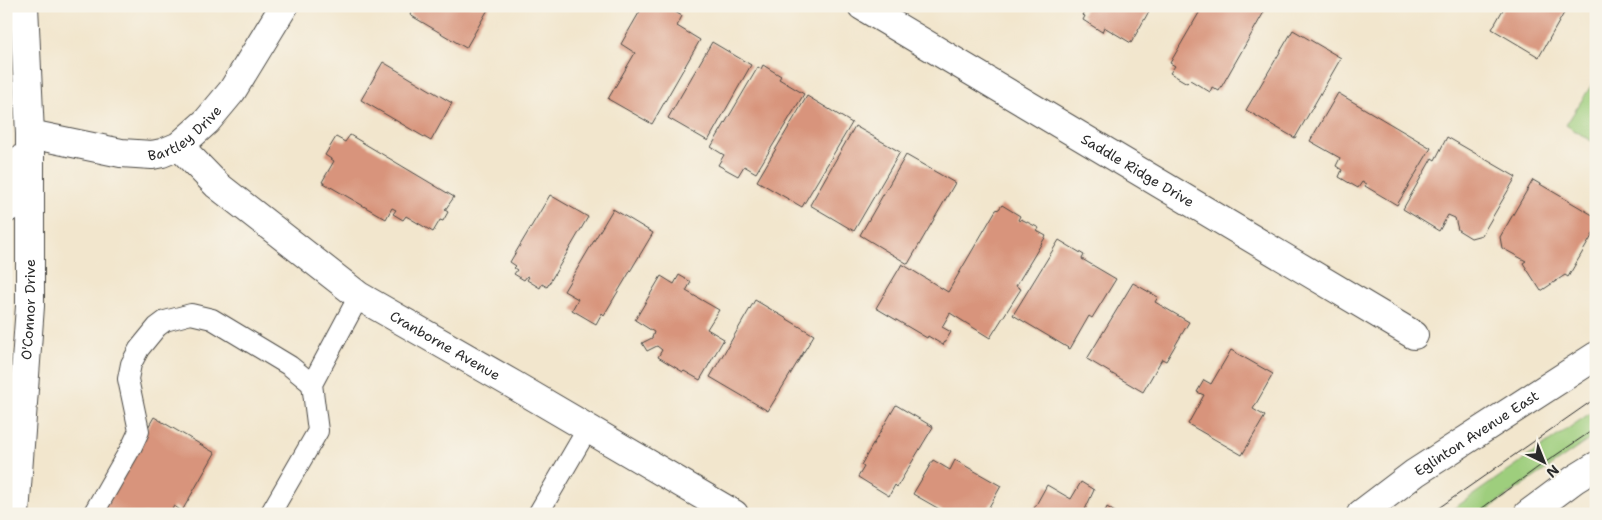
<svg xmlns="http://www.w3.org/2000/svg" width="1602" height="520" font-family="'Shantell Sans',sans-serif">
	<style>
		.green { fill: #9ece7d; stroke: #647c54 }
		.building { fill: #d8947c }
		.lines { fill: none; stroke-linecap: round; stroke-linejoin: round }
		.service-casing { stroke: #494743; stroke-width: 22 }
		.minor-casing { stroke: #494743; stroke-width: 30 }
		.secondary-casing { stroke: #494743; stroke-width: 30 }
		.primary-casing { stroke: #494743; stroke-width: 30 }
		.service { stroke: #fff; stroke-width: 20 }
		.minor { stroke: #fff; stroke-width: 28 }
		.secondary { stroke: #fff; stroke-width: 28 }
		.primary { stroke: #fff; stroke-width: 28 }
		.tram { stroke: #2b2b2b; stroke-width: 1 }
		.labels { text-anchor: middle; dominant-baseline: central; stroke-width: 4; stroke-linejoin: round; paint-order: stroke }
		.street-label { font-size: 14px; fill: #2b2b2b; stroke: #f7f3e8 }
	</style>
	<rect width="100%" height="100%" fill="#f7f3e8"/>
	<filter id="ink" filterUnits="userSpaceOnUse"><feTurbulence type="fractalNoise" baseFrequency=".02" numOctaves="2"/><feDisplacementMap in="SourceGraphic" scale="10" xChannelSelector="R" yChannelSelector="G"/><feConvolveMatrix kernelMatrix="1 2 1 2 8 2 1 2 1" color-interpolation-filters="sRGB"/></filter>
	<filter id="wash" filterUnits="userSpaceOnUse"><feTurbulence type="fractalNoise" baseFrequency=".0096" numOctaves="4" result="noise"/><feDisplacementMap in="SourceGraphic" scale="20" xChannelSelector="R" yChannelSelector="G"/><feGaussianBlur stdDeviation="1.12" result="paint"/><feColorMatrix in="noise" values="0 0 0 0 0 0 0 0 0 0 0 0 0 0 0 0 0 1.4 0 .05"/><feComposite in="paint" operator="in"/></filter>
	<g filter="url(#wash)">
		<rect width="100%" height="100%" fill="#f2e6cd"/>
		<!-- green -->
		<g class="green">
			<path d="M 1596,78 L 1596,144 L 1566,125 Z"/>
			<path d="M 1596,409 L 1596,435 L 1481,514 L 1446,514 Z"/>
		</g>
		<g id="blocks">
			<!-- building -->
			<g class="building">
				<path d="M 415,6 L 490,6 L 466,48 L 410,15 Z"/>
				<path d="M 643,6 L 665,6 L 682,16 L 677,26 L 700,40 L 652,124 L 608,99 L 635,53 L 621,44 Z"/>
				<path d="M 1087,6 L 1152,6 L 1131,43 L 1104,27 L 1102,32 L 1083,20 L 1085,16 L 1082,15 Z"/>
				<path d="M 1203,6 L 1253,6 L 1264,12 L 1219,91 L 1212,87 L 1210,92 L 1190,80 L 1187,83 L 1170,73 L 1175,66 L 1170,63 Z"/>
				<path d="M 1505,6 L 1568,6 L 1539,57 L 1492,29 Z"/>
				<path d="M 1293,30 L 1341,58 L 1295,138 L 1246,110 Z"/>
				<path d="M 712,42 L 751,65 L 708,141 L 668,118 Z"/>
				<path d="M 383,62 L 452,103 L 431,141 L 361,100 Z"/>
				<path d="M 763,65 L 781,76 L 779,79 L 804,94 L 756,173 L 744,166 L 738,176 L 718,165 L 724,155 L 711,147 L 758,67 L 761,69 Z"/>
				<path d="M 1338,93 L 1431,148 L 1397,205 L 1365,186 L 1366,184 L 1362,182 L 1358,188 L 1339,177 L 1342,170 L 1336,166 L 1340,158 L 1310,141 Z"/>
				<path d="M 807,96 L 852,123 L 802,207 L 757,181 Z"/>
				<path d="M 855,126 L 900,152 L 854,231 L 810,205 Z"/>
				<path d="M 350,135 L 454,197 L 445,210 L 448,212 L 443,221 L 440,220 L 433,232 L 406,216 L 403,220 L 393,214 L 396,210 L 392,208 L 386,219 L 322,182 L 334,161 L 325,155 L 336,137 L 345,142 Z"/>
				<path d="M 1447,137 L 1516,177 L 1482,235 L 1471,238 L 1458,230 L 1455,218 L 1448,215 L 1439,231 L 1403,209 L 1432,158 L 1435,160 Z"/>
				<path d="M 906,155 L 955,183 L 908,264 L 860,235 Z"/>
				<path d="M 1533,180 L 1596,217 L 1596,229 L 1568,277 L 1565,275 L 1541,291 L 1523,263 L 1526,261 L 1502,248 L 1500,237 Z"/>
				<path d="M 550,195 L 588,217 L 547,287 L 542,284 L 540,288 L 527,280 L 529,277 L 527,276 L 524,280 L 514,274 L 517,270 L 514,268 L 516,266 L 510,262 Z"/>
				<path d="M 1002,205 L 1020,216 L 1018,220 L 1020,221 L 1021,219 L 1039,228 L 1037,231 L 1046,236 L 1016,286 L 1021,289 L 990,338 L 950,313 L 942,327 L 951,332 L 943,345 L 928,336 L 927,338 L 876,308 L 902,264 L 948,292 L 996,210 L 999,209 Z"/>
				<path d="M 613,209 L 653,233 L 604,315 L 602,313 L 596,324 L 572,310 L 578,299 L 564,291 Z"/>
				<path d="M 1059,240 L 1084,255 L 1082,259 L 1116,279 L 1092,318 L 1089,316 L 1070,349 L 1013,315 Z"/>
				<path d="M 679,275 L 691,282 L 686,291 L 719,310 L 707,329 L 724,339 L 700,380 L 684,371 L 683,372 L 658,357 L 662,350 L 657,346 L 647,351 L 642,343 L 652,338 L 654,332 L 635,320 L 661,276 L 674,284 Z"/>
				<path d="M 1133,283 L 1158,297 L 1155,302 L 1189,322 L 1166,361 L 1162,359 L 1143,392 L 1087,359 Z"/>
				<path d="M 755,300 L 814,335 L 768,411 L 710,377 Z"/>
				<path d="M 1231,350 L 1273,374 L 1253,409 L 1265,416 L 1242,455 L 1188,424 L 1204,395 L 1197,392 L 1204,380 L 1211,384 Z"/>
				<path d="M 896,405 L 933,427 L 897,487 L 895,485 L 889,496 L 858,477 L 864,467 L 861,465 Z"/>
				<path d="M 154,417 L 215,453 L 182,511 L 174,506 L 169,514 L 98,514 Z"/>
				<path d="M 933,460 L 950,470 L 955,460 L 1001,486 L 985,514 L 948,514 L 913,494 Z"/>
				<path d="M 1081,482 L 1094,490 L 1083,514 L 1031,514 L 1047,485 L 1071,499 Z"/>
				<path d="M 1107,507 L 1118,514 L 1104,514 Z"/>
			</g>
		</g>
	</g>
	<g filter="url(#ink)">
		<use href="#blocks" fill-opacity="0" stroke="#494743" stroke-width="1"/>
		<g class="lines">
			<defs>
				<g id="service">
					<path d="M 93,514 L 132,446 L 139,431 L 128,379 L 131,364 L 139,349 L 157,327 L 165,321 L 191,314 L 212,319 L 290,366 L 312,384"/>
					<path d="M 270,514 L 318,431 L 312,384 L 359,296"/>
					<path d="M 538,514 L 588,428"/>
				</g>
				<g id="minor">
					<path id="s1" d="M 862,6 L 1414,335"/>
					<path id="s2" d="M 30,134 L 121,153 L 152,155 L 162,153 L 179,146 L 207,121 L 232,91 L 284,6"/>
					<path id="s3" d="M 179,146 L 217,185 L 359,296 L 514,385 L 734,514"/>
				</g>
				<g id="secondary">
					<path d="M 6,209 L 21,159"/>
					<path id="s4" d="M 15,514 L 30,306 L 30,134 L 24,6"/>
				</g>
				<g id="primary">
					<path id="s5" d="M 1361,514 L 1415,473 L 1596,356"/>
					<path d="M 1528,514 L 1575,479 L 1596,466"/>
				</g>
			</defs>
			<!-- service casing -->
			<use href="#service" class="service-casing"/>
			<!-- minor casing -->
			<use href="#minor" class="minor-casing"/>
			<!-- secondary casing -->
			<use href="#secondary" class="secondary-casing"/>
			<!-- primary casing -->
			<use href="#primary" class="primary-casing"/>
			<!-- service -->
			<use href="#service" class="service"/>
			<!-- minor -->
			<use href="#minor" class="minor"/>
			<!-- secondary -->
			<use href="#secondary" class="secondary"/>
			<!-- primary -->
			<use href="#primary" class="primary"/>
			<!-- tram -->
			<g class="tram">
				<path d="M 1430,514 L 1596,398"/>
				<path d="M 1474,514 L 1537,468 L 1596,428"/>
			</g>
		</g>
	</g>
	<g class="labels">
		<!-- street labels -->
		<g class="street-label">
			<text stroke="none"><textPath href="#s2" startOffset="164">Bartley Drive</textPath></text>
			<text stroke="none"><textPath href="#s1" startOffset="321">Saddle Ridge Drive</textPath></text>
			<text stroke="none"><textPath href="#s4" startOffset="205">O'Connor Drive</textPath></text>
			<text stroke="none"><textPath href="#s3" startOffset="334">Cranborne Avenue</textPath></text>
			<text stroke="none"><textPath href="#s5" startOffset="141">Eglinton Avenue East</textPath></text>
		</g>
	</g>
	<!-- margin -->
	<rect width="1602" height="520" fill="none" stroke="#f7f3e8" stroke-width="25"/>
	<!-- north arrow -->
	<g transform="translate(1544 462) rotate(137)" stroke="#f7f3e8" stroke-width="4" paint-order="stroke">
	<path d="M0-4L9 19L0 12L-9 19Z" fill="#2b2b2b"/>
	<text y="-8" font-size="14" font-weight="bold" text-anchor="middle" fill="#2b2b2b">N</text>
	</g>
</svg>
